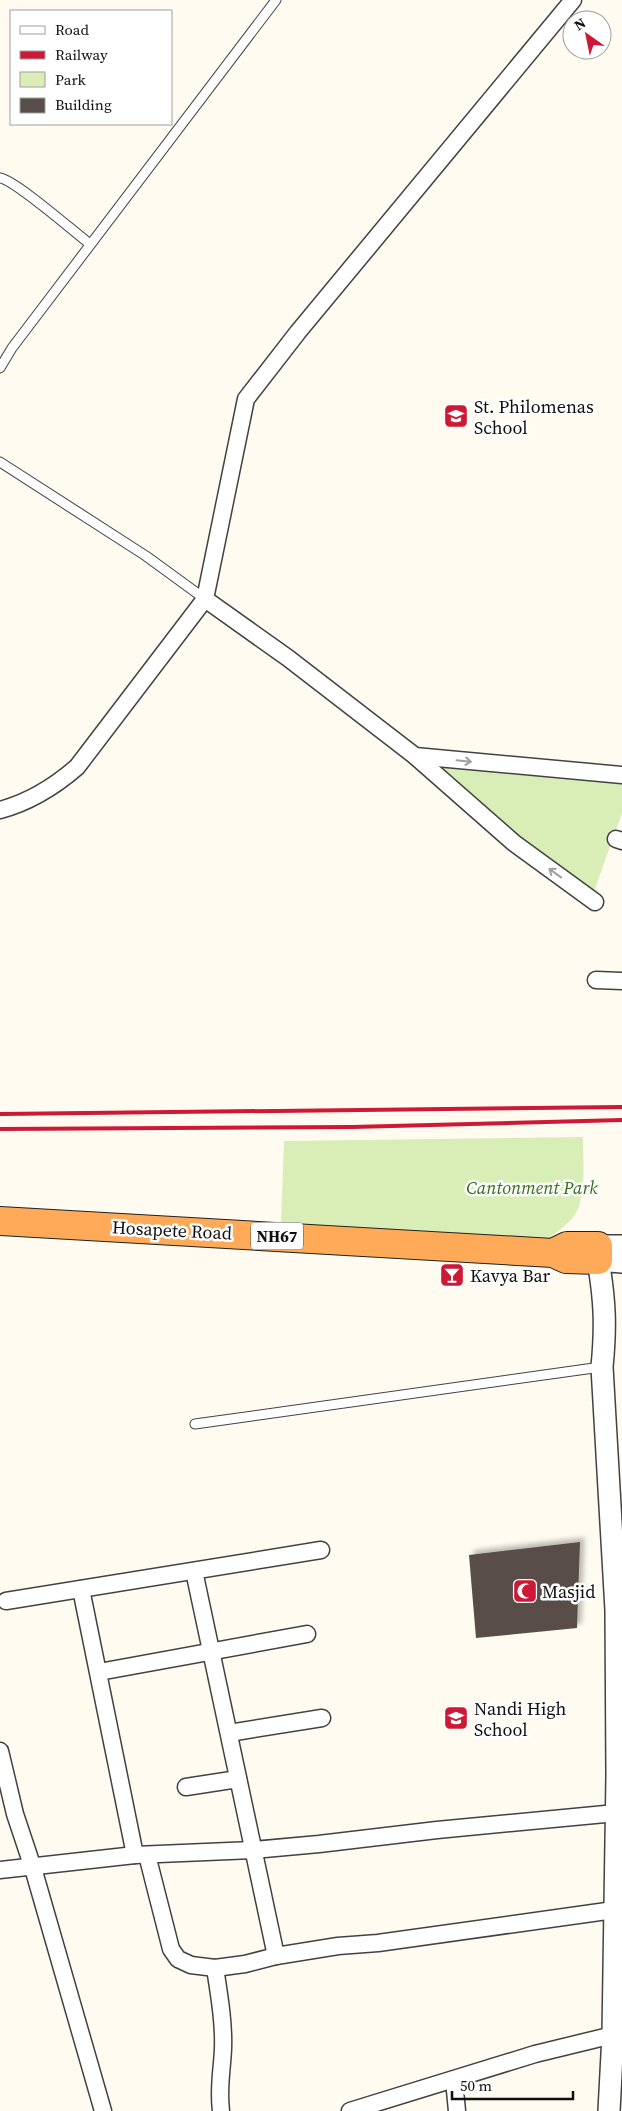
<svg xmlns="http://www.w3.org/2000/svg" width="622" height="2111" font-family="'Source Serif 4',serif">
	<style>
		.green { fill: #d9eeb7 }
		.building { fill: #594e4a; filter: url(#shadow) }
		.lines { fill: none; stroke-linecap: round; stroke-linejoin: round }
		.service-casing { stroke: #424242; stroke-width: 11 }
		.minor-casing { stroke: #424242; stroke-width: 19 }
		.tertiary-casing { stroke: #424242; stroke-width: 24 }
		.trunk-casing { stroke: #202020; stroke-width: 30 }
		.service { stroke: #fff; stroke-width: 9 }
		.minor { stroke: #fff; stroke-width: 16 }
		.tertiary { stroke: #fff; stroke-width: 21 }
		.trunk { stroke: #ffaa58; stroke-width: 28 }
		.rail { stroke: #cd1936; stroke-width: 4 }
		.oneway { stroke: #9f9f9f }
		.labels { text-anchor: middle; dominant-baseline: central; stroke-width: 5; stroke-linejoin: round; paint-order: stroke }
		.shield { fill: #fff; stroke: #575757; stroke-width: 1 }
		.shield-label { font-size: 16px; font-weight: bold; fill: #0f0f0f }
		.poi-label { font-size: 18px; fill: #0f0f0f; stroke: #fff; text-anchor: start }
		.park-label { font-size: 18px; font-style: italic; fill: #346e18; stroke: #fff }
		.street-label { font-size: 18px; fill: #0f0f0f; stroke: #fff }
	</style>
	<defs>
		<filter id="shadow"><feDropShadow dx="4.5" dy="-4.5" stdDeviation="2.5" flood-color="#0004"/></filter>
	</defs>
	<rect width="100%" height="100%" fill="#fffbf1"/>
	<!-- green -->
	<g class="green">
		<path d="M 428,763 L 622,778 L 622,813 L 592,897 Z"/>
		<path d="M 583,1137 C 583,1157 586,1193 577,1211 C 572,1222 559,1230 549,1238 L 281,1224 L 284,1141 Z"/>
	</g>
	<!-- building -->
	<path class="building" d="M 580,1542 L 577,1628 L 476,1638 L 469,1555 Z"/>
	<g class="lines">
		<defs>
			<g id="service">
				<path d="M 0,178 C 15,180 74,232 90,244"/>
				<path d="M 0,368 L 12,348 L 276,0"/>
				<path d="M 0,462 L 146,556 L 205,599"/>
				<path d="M 195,1424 L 601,1367"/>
			</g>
			<g id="minor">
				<path d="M 205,599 L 288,658 L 415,756 L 514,843 L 595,902"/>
				<path d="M 415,756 L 622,775"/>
				<path d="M 0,810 C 30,802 54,787 77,767 L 205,599 L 246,399 L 298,332 L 573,0"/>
				<path d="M 616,839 L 622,841"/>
				<path d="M 596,980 L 622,981"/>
				<path d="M 194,1571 L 276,1956"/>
				<path d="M 81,1589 L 135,1855"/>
				<path d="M 6,1601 L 321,1550"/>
				<path d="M 99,1672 L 307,1634"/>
				<path d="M 229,1733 L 322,1718"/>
				<path d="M 0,1751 L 15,1814 L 33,1868 L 103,2111"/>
				<path d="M 186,1787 L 238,1779"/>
				<path d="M 147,1855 L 171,1949 L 178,1959 L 191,1965 L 215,1968 L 245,1964 L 276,1956 L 338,1946 L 378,1943 L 614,1910 L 622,1912"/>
				<path d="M 0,1870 L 135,1855 L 253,1850 L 319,1844 L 437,1830 L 616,1813"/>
				<path d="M 215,1968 C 219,1994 224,2022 223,2049 C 222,2071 218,2088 221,2111"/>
				<path d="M 454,2080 L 457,2111"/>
				<path d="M 350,2111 L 535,2054 L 613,2035"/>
			</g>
			<g id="tertiary">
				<path d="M 598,1246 L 622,1246"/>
				<path d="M 609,2111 L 613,2035 L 617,1776 L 616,1610 L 602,1367 C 606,1326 605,1301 598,1260 L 622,1262"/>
			</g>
			<path id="trunk" d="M 0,1221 L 553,1253 L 566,1259 L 598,1260 L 598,1246 L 567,1246 L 553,1253"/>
		</defs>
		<!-- service casing -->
		<use href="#service" class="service-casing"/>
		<!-- minor casing -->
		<use href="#minor" class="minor-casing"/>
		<!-- tertiary casing -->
		<use href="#tertiary" class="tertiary-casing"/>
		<!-- trunk casing -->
		<use href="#trunk" class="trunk-casing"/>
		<!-- service -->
		<use href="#service" class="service"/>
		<!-- minor -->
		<use href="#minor" class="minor"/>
		<!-- tertiary -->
		<use href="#tertiary" class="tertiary"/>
		<!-- trunk -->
		<use href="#trunk" class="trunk"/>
		<!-- rail -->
		<g class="rail">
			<path d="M 0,1114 L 622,1107"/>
			<path d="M 0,1129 L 352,1127 L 622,1120"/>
		</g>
	</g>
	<!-- one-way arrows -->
	<defs><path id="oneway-shaft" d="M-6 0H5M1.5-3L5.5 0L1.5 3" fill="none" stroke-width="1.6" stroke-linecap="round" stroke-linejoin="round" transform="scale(1.25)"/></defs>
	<g class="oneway">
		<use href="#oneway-shaft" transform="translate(464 761) rotate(6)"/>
		<use href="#oneway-shaft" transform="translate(555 873) rotate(-144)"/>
	</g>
	<!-- icons -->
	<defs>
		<symbol id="school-square" viewBox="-11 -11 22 22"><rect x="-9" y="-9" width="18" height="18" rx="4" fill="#cd1936" stroke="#fff"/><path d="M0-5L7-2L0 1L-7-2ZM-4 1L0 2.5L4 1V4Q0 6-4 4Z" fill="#fff"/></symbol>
		<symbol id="bar-square" viewBox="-11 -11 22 22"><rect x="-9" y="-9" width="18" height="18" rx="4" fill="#cd1936" stroke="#fff"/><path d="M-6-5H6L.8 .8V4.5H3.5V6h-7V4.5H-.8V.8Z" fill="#fff"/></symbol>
		<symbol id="mosque-square" viewBox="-11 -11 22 22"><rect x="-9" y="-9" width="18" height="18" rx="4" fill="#cd1936" stroke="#fff"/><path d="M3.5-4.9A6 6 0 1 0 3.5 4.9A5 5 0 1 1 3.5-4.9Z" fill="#fff"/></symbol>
	</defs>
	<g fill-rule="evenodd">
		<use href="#school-square" x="442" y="402" width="28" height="28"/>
		<use href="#bar-square" x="438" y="1261" width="28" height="28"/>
		<use href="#mosque-square" x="511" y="1577" width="28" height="28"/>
		<use href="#school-square" x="442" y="1704" width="28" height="28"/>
	</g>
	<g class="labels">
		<!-- shield labels -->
		<rect class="shield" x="251" y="1222.5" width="52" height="27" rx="4"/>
		<g class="shield-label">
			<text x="277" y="1236">NH67</text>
		</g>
		<!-- poi labels -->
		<g class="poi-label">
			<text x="474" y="406">St. Philomenas<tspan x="474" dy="21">School</tspan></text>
			<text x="470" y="1275">Kavya Bar</text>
			<text x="542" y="1591">Masjid</text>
			<text x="474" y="1708">Nandi High<tspan x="474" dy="21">School</tspan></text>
		</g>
		<!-- park labels -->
		<g class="park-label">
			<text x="532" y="1187">Cantonment Park</text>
		</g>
		<!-- street labels -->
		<g class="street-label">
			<text transform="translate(172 1230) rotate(3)">Hosapete Road</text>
		</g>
	</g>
	<!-- legend -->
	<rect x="10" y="10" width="162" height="115" fill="#ffffff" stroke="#9f9f9f"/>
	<rect x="20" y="26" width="25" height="8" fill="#ffffff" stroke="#9f9f9f"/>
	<text x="55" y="35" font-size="15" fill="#0f0f0f">Road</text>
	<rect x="20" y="51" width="25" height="8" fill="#cd1936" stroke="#9f9f9f"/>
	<text x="55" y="60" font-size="15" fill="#0f0f0f">Railway</text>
	<rect x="20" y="72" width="25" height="15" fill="#d9eeb7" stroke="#9f9f9f"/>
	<text x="55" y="85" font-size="15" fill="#0f0f0f">Park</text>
	<rect x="20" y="98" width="25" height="15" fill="#594e4a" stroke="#9f9f9f"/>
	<text x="55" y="110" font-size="15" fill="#0f0f0f">Building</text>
	<!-- north arrow -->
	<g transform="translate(587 35) rotate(327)"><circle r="24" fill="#ffffff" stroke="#9f9f9f"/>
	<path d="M0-4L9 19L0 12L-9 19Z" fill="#cd1936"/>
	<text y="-8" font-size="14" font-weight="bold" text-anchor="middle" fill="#0f0f0f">N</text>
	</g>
	<!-- scale -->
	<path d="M452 2091v8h121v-8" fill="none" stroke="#0f0f0f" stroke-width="2.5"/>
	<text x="460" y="2091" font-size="15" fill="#0f0f0f" stroke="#ffffff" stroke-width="4" paint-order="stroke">50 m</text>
</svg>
